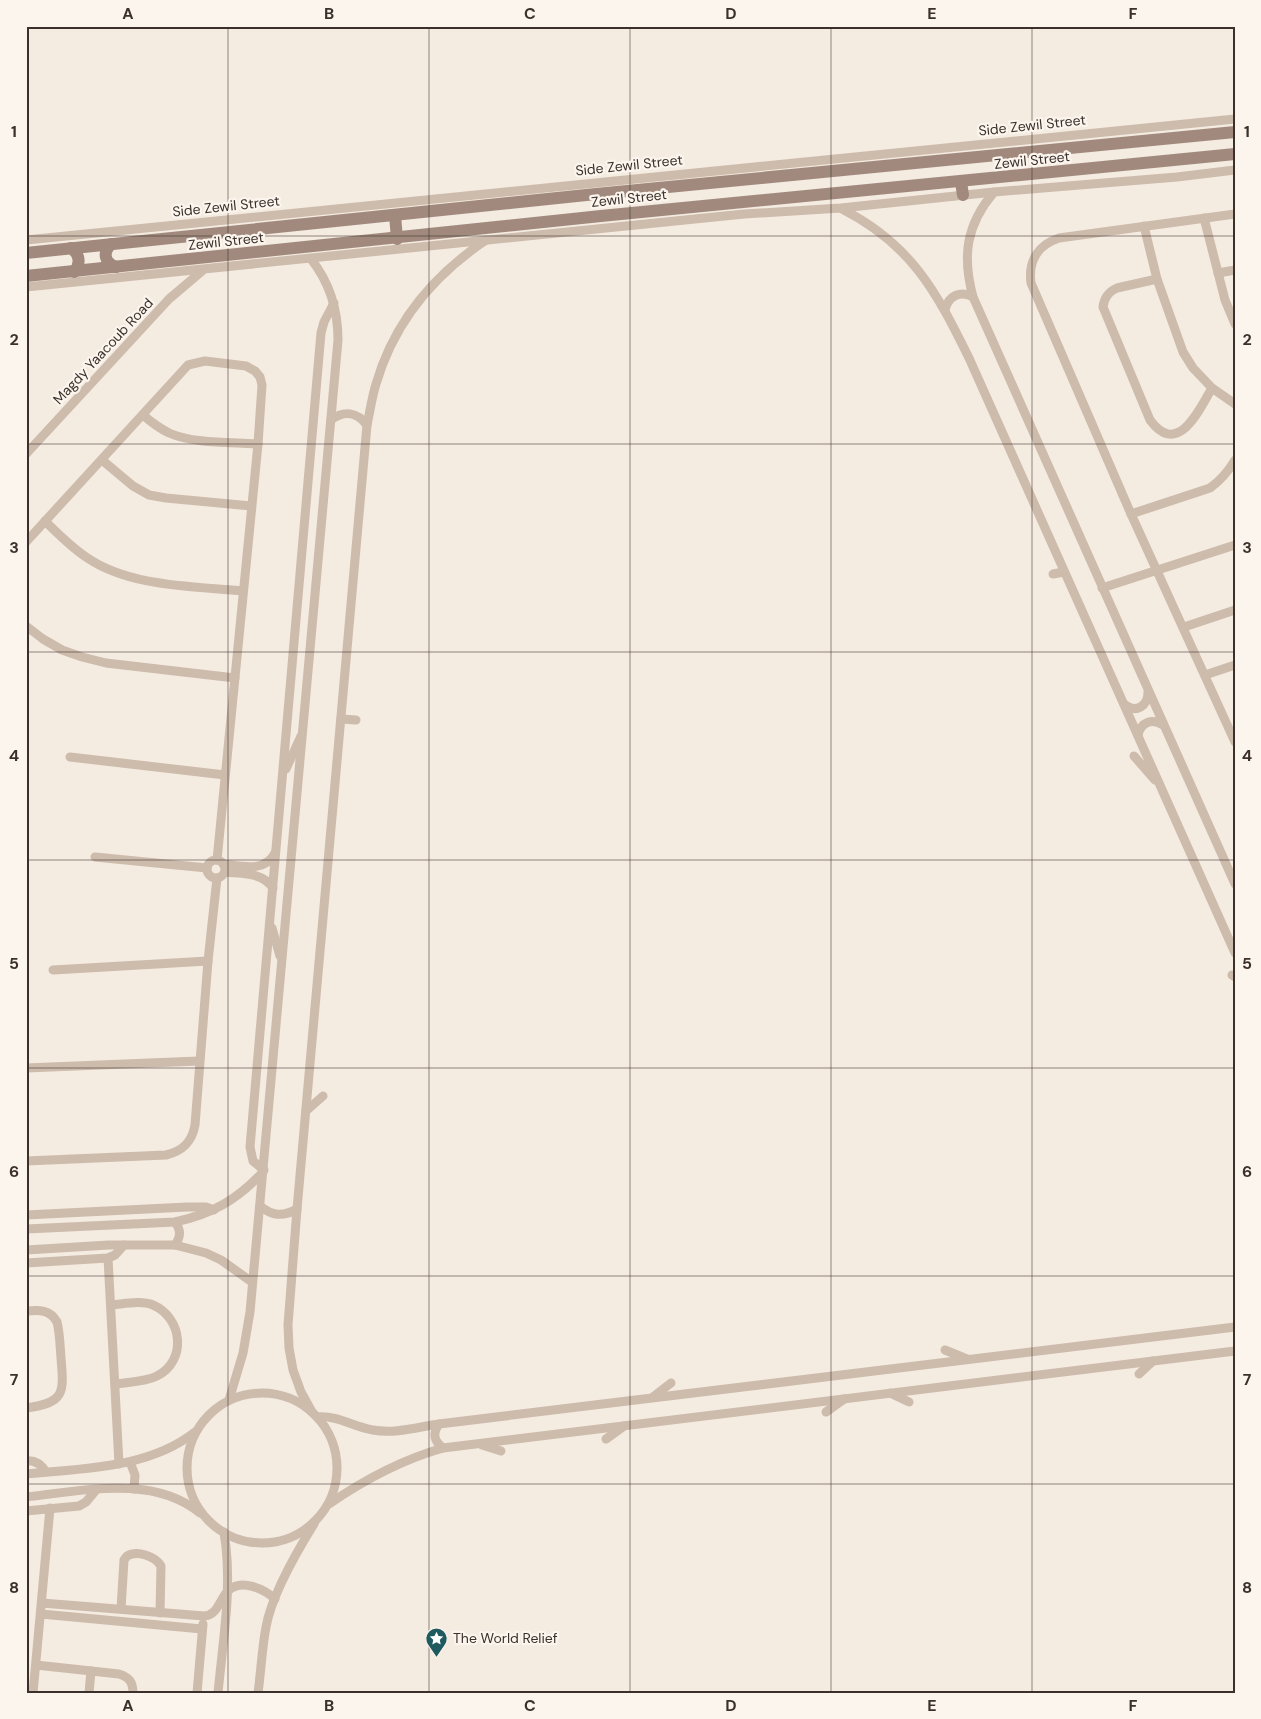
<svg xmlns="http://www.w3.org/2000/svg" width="1261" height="1719" font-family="'DM Sans',sans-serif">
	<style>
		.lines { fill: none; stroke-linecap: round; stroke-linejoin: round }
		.street { stroke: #cdbbac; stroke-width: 9 }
		.secondary { stroke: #a18a7d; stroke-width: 12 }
		.grid { fill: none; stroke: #3b302b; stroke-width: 1; stroke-opacity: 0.55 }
		.labels { text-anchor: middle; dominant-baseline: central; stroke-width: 4.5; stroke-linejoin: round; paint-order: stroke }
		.street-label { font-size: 14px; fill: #3b302b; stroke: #fbf5ee }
		.poi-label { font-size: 14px; fill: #3b302b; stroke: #fbf5ee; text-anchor: start }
		.neatline { fill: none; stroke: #3b302b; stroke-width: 2 }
		.grid-label { font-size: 16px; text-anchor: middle; font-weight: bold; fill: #3b302b }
	</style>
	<rect width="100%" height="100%" fill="#f4ebe1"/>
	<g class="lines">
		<!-- street -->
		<g class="street">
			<path d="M 994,192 C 966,225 962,256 973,297 L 1235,884"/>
			<path d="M 842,209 C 911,244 936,291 969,358 L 1235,953"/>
			<path d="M 1235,214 L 1059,238 C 1038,245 1028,261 1031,283 L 1131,514 L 1235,742"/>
			<path d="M 1204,218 L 1225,300 L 1235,324"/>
			<path d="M 1144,226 L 1157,279 L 1183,352 L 1193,368 L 1212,388 L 1235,404"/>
			<path d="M 26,240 L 1235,119"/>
			<path d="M 1218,273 L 1235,270"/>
			<path d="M 1157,279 L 1117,288 C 1108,292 1104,298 1103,307 L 1150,420 C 1178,458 1199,410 1212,388"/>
			<path d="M 26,287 L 744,214 L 841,208 L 994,192 L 1177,177 L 1235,170"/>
			<path d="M 945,310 C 948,296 960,290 973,297"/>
			<path d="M 143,415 C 151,422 159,428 169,433 C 194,444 231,442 258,444"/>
			<path d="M 331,420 C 344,410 357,412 367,425"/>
			<path d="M 26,454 L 169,299 L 202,271"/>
			<path d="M 102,460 L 133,486 L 149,495 L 166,498 L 251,506"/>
			<path d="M 1131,514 L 1210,488 C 1221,480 1228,472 1235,460"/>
			<path d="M 45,521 C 58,534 71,547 86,557 C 129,587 192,586 243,591"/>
			<path d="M 26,542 L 188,365 L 205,361 L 246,366 L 255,371 L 260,377 L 262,385 L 258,444 L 217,860"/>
			<path d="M 1053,574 L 1064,572"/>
			<path d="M 1102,588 L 1235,545"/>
			<path d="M 26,626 L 43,639 L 62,650 L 82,657 L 106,663 L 235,678"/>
			<path d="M 1184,627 L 1235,610"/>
			<path d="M 1205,675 L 1235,665"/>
			<path d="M 1124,704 C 1136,714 1148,706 1148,692"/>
			<path d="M 341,719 L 356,720"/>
			<path d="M 1138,735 C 1141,722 1152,718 1163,725"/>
			<path d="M 1134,756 L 1155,780"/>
			<path d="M 70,757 L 225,775"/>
			<path d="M 286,769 L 301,736"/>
			<path d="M 95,857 L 207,868"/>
			<circle cx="216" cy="869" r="9"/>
			<path d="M 223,864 C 241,866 265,873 275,853"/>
			<path d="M 225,872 C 243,874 262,872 273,888"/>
			<path d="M 272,928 L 280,956"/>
			<path d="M 53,970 L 208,961"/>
			<path d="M 1232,975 L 1235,977"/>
			<path d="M 26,1068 L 199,1061"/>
			<path d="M 306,1111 L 323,1096"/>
			<path d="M 26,1161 L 166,1155 C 183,1151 192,1142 195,1125 L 208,961 L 217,878"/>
			<path d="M 264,1170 L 253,1161 L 250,1147 L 321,333 L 324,322 L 334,303"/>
			<path d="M 260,1206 C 272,1216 283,1217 297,1209"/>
			<path d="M 26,1215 L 187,1207 L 206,1207 L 214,1210"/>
			<path d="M 175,1222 C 181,1230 181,1236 175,1245"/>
			<path d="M 26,1229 L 175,1222 C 212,1214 237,1200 263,1172"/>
			<path d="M 26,1250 L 109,1245 L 175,1245 L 206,1253 L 221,1260 L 252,1282"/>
			<path d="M 108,1258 L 119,1464"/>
			<path d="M 26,1263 L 108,1258 L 115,1255 L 124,1245"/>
			<path d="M 111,1305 C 124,1304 141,1300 153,1305 C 183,1318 187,1361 157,1376 C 145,1382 128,1382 115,1384"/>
			<path d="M 26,1311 C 39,1310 50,1309 57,1322 C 60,1334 60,1346 61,1358 C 64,1393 65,1403 26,1408"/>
			<path d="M 945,1350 L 967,1359"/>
			<path d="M 1139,1374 L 1153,1361"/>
			<path d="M 890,1393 L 909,1402"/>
			<circle cx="262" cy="1468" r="75"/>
			<path d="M 653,1397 L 671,1383"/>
			<path d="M 229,1400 L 243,1353 L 250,1312 L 338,340 C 338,309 330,283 311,259"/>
			<path d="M 312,1412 L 301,1392 L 293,1370 L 289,1348 L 288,1325 L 297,1209 L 367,425 C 370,411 372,397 376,384 C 394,322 434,275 486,240"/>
			<path d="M 826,1412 L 844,1399"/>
			<path d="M 317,1417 C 338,1415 353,1427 373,1430 C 395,1434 418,1427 439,1424 L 1235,1327"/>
			<path d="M 439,1424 C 432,1434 434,1441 443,1448"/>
			<path d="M 606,1439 L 624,1426"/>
			<path d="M 482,1445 L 501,1451"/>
			<path d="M 26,1461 C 35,1460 41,1464 46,1472"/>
			<path d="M 130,1462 L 135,1475 L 134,1489"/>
			<path d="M 26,1474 C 83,1468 148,1469 195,1432"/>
			<path d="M 26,1497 C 82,1491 153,1474 200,1513"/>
			<path d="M 329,1504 C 364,1480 401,1460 443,1448 L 1235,1351"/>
			<path d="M 26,1511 L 79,1506 L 86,1502 L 96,1490"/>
			<path d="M 42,1603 L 204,1616 C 218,1615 219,1600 228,1591 C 241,1578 264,1589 275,1599"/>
			<path d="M 121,1609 L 124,1560 L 127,1556 C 137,1550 155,1556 161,1566 L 160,1613"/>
			<path d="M 41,1614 L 202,1629"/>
			<path d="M 36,1665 L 119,1674 C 129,1677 133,1682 133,1693"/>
			<path d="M 33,1693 L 50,1508"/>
			<path d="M 89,1693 L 91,1671"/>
			<path d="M 197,1693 L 203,1624"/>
			<path d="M 218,1693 C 223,1639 233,1586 224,1532"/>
			<path d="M 258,1693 C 261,1671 262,1648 266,1627 C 272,1594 296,1553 314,1524"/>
		</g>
		<!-- secondary -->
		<g class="secondary">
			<path d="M 961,182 L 963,195"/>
			<path d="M 395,215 L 397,239"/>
			<path d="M 111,244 C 102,253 105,263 116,267"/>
			<path d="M 71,248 C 80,254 81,264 74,272"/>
			<path d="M 26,253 L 596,194 L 1235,132"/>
			<path d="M 26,276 L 601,216 L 1235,154"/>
		</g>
	</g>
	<!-- grid -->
	<path class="grid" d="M 228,26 L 228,1693M 429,26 L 429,1693M 630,26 L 630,1693M 831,26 L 831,1693M 1032,26 L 1032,1693M 26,236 L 1235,236M 26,444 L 1235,444M 26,652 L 1235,652M 26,860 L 1235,860M 26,1068 L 1235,1068M 26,1276 L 1235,1276M 26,1484 L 1235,1484"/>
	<!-- icons -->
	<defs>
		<symbol id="sight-pin" viewBox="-11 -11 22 30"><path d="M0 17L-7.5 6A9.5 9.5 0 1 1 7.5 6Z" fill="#1f5a5e" stroke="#fbf5ee"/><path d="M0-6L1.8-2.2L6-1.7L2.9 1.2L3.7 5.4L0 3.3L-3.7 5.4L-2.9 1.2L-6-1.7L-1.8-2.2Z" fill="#fff"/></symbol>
	</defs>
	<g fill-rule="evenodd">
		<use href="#sight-pin" x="424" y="1626" width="25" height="34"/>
	</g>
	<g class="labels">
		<!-- street labels -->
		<g class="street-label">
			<text transform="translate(1032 125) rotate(-6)">Side Zewil Street</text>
			<text transform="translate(1032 160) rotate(-6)">Zewil Street</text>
			<text transform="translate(629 165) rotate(-6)">Side Zewil Street</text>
			<text transform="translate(629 198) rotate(-6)">Zewil Street</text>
			<text transform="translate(226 206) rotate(-6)">Side Zewil Street</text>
			<text transform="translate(226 241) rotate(-6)">Zewil Street</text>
			<text transform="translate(103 351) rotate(-47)">Magdy Yaacoub Road</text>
		</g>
		<!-- poi labels -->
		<g class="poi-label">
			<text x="453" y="1638">The World Relief</text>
		</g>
	</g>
	<!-- border -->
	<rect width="1261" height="1719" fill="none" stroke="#fbf5ee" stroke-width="55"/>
	<rect x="28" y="28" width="1206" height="1664" class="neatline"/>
	<g class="grid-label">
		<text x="128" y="19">A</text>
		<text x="329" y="19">B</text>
		<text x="530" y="19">C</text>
		<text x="731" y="19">D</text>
		<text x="932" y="19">E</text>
		<text x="1133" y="19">F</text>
		<text x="14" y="137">1</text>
		<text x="1247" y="137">1</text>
		<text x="14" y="345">2</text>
		<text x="1247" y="345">2</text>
		<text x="14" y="553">3</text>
		<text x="1247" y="553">3</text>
		<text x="14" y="761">4</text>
		<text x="1247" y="761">4</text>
		<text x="14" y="969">5</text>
		<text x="1247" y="969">5</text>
		<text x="14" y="1177">6</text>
		<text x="1247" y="1177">6</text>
		<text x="14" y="1385">7</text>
		<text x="1247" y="1385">7</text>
		<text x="14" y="1593">8</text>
		<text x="1247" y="1593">8</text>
		<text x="128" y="1711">A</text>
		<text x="329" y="1711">B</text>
		<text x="530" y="1711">C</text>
		<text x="731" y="1711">D</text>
		<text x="932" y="1711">E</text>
		<text x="1133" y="1711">F</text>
	</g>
</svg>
